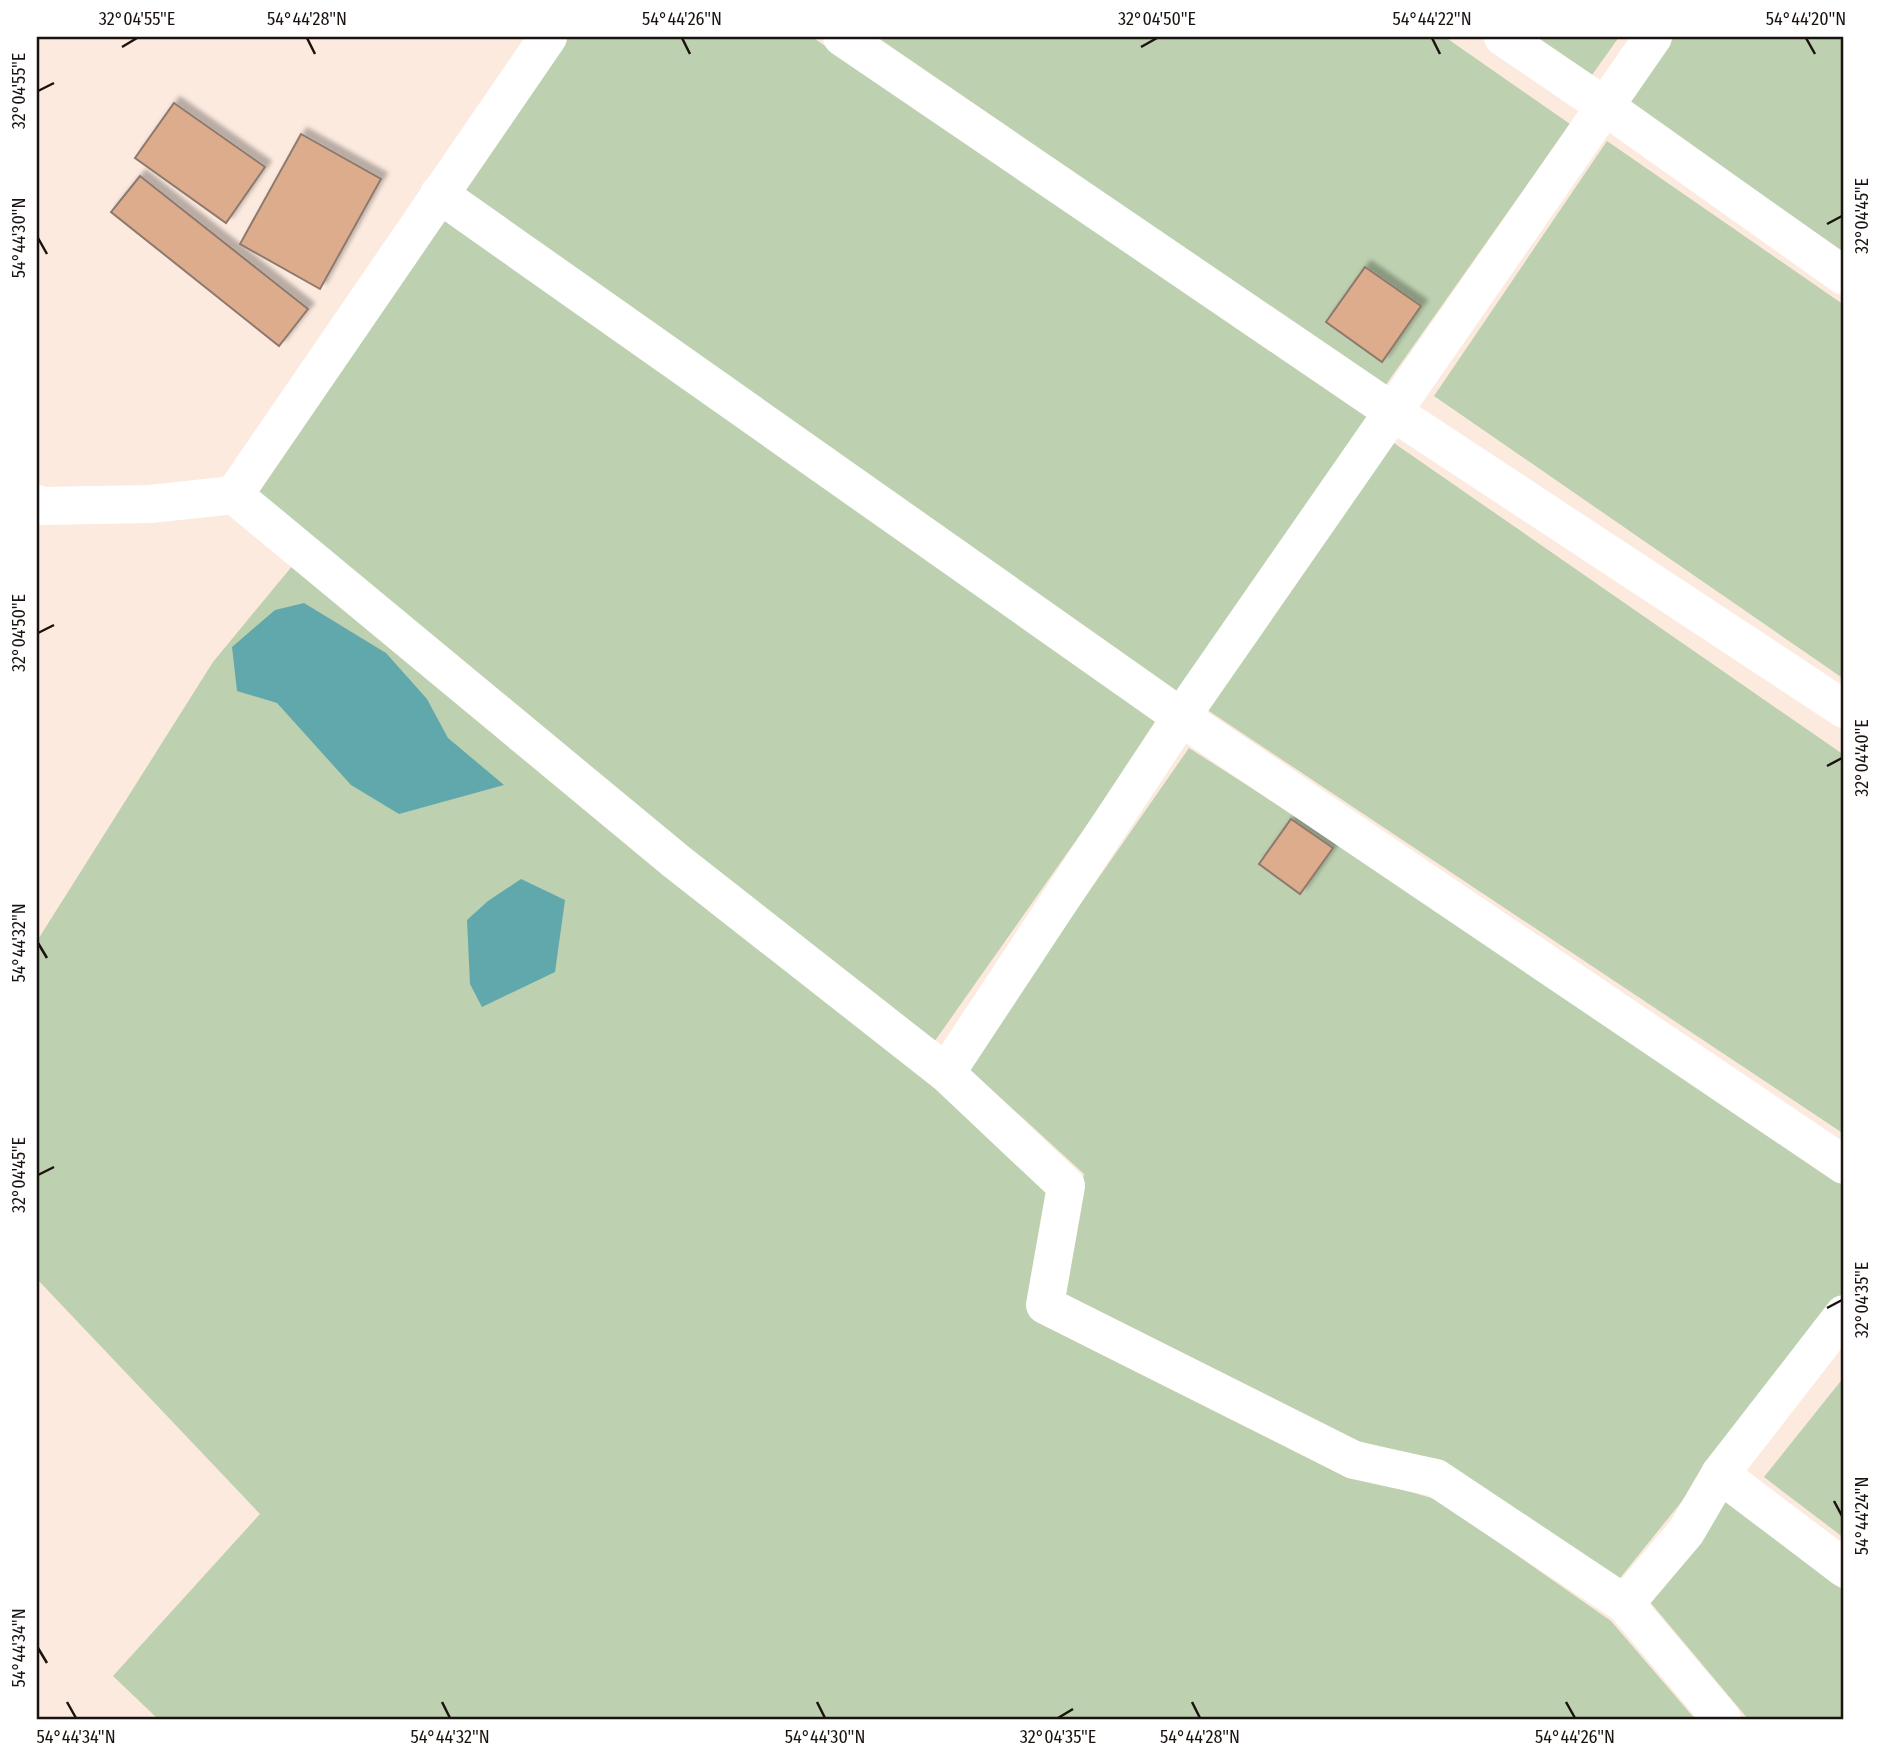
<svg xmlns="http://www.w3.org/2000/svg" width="1881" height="1756" font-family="'Fira Sans Condensed',sans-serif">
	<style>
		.green { fill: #bdd0af }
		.water { fill: #61a8ac }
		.building { fill: #ddac8d; stroke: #8d796d; stroke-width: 2; filter: url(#shadow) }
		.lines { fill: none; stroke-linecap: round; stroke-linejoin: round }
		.minor { stroke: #fff; stroke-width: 38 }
		.ticks { fill: none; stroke: #1b130f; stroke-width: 2.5 }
		.neatline { fill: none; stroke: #1b130f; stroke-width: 2.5 }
		.ticks-label { font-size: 18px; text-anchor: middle; fill: #1b130f }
	</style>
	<defs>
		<filter id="shadow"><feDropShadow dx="6" dy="-6" stdDeviation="2" flood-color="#0004"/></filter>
	</defs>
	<rect width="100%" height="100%" fill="#fceadf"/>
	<!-- green -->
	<g class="green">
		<path d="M 567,37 L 812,37 L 1369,416 L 1181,698 L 461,190 Z"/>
		<path d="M 877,37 L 1445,37 L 1570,124 L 1385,386 Z"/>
		<path d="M 1520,37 L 1619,37 L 1587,82 Z"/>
		<path d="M 1670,37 L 1844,37 L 1844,252 L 1628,102 Z"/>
		<path d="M 1607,141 L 1844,305 L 1844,679 L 1434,396 Z"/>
		<path d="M 442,214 L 1163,717 L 932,1045 L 253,495 Z"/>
		<path d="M 1391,441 L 1844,755 L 1844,1134 L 1206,709 Z"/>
		<path d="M 293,565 L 915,1069 L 1050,1190 L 1030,1315 L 1350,1474 L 1438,1500 L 1611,1621 L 1695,1719 L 158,1719 L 113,1676 L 260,1514 L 37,1279 L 37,941 L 213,662 Z"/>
		<path d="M 1189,748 L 1490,941 L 1844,1179 L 1844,1291 L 1805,1349 L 1620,1578 L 1440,1461 L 1358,1441 L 1064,1296 L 1084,1174 L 967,1067 Z"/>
		<path d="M 1844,1377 L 1844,1538 L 1764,1477 Z"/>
		<path d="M 1724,1501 L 1844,1591 L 1844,1719 L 1748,1719 L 1650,1602 Z"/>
	</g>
	<!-- water -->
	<g class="water">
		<path d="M 304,603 L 386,653 L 427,699 L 448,738 L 504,785 L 399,814 L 351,785 L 277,703 L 237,691 L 232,647 L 275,610 Z"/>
		<path d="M 521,879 L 565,900 L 555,972 L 482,1007 L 470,984 L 467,920 L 488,901 Z"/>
	</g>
	<!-- building -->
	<g class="building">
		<path d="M 174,103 L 265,167 L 226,223 L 135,158 Z"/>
		<path d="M 301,134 L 381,179 L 320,289 L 240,244 Z"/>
		<path d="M 140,176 L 308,309 L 279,346 L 111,212 Z"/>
		<path d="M 1365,267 L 1421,306 L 1382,362 L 1326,322 Z"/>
		<path d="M 1291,819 L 1333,848 L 1300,894 L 1259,864 Z"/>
	</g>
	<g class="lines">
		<!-- minor -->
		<g class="minor">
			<path d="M 548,37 L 234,495 L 677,862 L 946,1073 L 1066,1186 L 1045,1305 L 1354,1460 L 1436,1478 L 1625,1604 L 1722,1719"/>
			<path d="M 842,37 L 1393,412 L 1844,709"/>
			<path d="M 1503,37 L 1606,107 L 1844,276"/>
			<path d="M 439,194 L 1181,717 L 1653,37"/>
			<path d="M 37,504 L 41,506 L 150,504 L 234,495"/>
			<path d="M 946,1073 L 1181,717 L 1844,1165"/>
			<path d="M 1720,1474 L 1844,1568"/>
			<path d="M 1625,1604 L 1686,1532 L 1720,1474 L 1844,1314"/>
		</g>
	</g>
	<!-- ticks -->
	<path class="ticks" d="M 307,38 L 315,54M 682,38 L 690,54M 1432,38 L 1440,54M 1806,38 L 1815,54M 122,47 L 137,38M 1141,47 L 1157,38M 38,91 L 54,83M 1827,224 L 1842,216M 38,238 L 47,254M 38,633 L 54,625M 1827,766 L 1842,758M 38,943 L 47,958M 38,1175 L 54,1167M 1827,1308 L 1842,1300M 1834,1501 L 1842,1516M 38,1648 L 47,1663M 67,1702 L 76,1718M 442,1702 L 450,1718M 817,1702 L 825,1718M 1192,1702 L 1200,1718M 1566,1702 L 1575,1718M 1058,1718 L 1073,1709"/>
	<!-- border -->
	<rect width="1881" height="1756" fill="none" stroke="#ffffff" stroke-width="77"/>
	<rect x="38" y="38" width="1804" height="1680" class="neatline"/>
	<g class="ticks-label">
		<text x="137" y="25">32°04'55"E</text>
		<text x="307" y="25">54°44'28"N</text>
		<text x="682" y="25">54°44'26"N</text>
		<text x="1157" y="25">32°04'50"E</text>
		<text x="1432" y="25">54°44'22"N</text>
		<text x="1806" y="25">54°44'20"N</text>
		<text transform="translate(19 91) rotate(-90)" y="6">32°04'55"E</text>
		<text transform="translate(1862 216) rotate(-90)" y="6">32°04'45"E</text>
		<text transform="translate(19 238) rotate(-90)" y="6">54°44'30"N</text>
		<text transform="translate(19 633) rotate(-90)" y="6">32°04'50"E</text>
		<text transform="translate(1862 758) rotate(-90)" y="6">32°04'40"E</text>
		<text transform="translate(19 943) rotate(-90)" y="6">54°44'32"N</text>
		<text transform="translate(19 1175) rotate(-90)" y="6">32°04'45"E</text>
		<text transform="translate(1862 1300) rotate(-90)" y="6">32°04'35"E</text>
		<text transform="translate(1862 1516) rotate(-90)" y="6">54°44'24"N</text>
		<text transform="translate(19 1648) rotate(-90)" y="6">54°44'34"N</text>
		<text x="76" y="1743">54°44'34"N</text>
		<text x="450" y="1743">54°44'32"N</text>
		<text x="825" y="1743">54°44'30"N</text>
		<text x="1058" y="1743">32°04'35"E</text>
		<text x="1200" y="1743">54°44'28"N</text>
		<text x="1575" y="1743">54°44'26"N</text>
	</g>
</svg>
